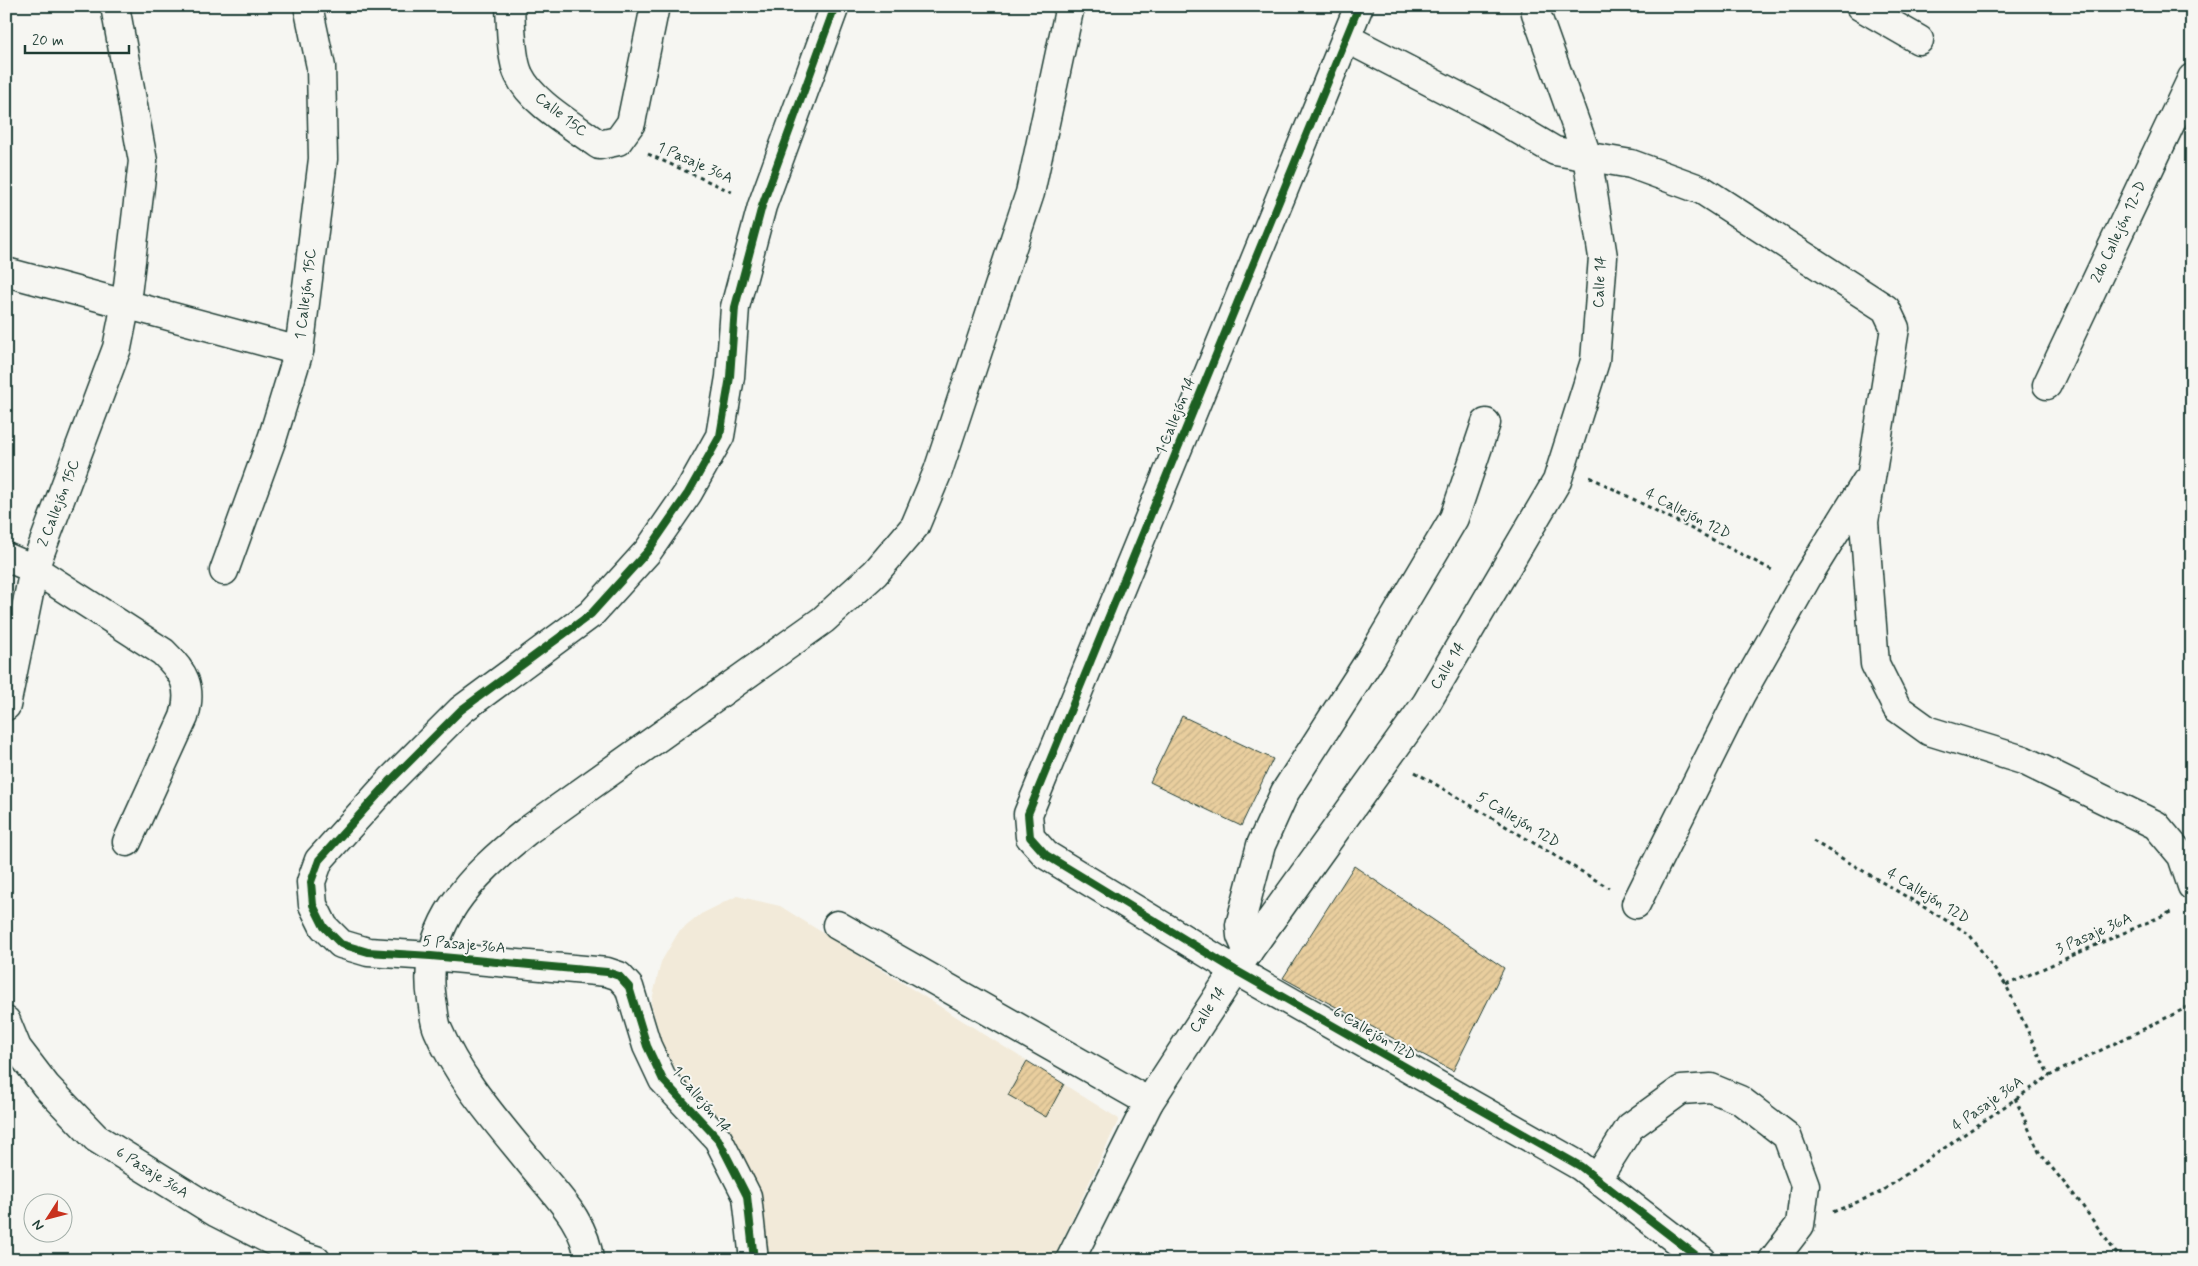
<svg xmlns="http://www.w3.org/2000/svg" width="2198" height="1266" font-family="Mynerve,sans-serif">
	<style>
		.built { fill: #f2ead9 }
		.building { fill: url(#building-hatch); stroke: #1f3d34 }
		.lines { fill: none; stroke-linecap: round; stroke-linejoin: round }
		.street-casing { stroke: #1f3d34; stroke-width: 31 }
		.secondary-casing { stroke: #1f3d34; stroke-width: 31 }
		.path { stroke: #1f3d34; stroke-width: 3; stroke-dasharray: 4 4; stroke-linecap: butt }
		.street { stroke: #f6f6f2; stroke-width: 28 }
		.secondary { stroke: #f6f6f2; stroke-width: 28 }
		.cycleway-casing { stroke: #f6f6f2; stroke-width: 11 }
		.cycleway { stroke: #1b5e20; stroke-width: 8 }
		.labels { text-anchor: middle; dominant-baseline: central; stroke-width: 4; stroke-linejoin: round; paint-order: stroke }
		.street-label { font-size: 15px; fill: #1f3d34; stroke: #f6f6f2 }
	</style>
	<defs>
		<pattern id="building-hatch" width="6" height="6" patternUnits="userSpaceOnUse" patternTransform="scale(1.25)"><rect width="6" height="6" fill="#e9ce9e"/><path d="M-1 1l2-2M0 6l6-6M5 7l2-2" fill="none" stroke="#c7b289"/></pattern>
	</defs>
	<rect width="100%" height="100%" fill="#f6f6f2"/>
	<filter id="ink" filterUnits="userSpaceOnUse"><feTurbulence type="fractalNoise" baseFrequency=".02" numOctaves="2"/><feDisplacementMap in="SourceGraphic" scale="10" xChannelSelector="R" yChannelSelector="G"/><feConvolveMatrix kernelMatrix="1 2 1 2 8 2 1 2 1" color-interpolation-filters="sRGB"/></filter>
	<g filter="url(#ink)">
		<!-- built -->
		<path class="built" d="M 737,896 L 780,906 L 1119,1119 L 1053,1260 L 759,1260 L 759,1185 L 685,1087 L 662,1043 L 651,1004 L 661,962 L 678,933 L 701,914 Z"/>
		<!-- building -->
		<g class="building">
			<path d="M 1182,716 L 1273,759 L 1241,826 L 1150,782 Z"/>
			<path d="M 1354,866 L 1504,968 L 1453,1071 L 1283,978 Z"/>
			<path d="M 1027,1061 L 1064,1084 L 1046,1117 L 1008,1095 Z"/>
		</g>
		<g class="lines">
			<defs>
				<g id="street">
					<path d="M 510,6 C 511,24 511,59 519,75 C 532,103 574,126 599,145 L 618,141 L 631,123 L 655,6"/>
					<path d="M 1359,6 L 1028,814 L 1030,837 L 1046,855 L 1235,970 L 1580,1166 L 1702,1260"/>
					<path d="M 1860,6 L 1919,40"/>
					<path d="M 1346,38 L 1485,110 L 1555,151 L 1631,164 L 1702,190 L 1886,309 L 1895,328 L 1864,522 L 1875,664 L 1897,708 L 1929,731 L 2023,760 L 2156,825 L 2182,856 L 2192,886"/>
					<path d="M 6,272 L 299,351"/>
					<path d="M 2047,385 L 2192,78"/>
					<path d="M 6,557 L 34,569 L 163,652 C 184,672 193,687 184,717 L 127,842"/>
					<path d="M 224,571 L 273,436 L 299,351 L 323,159 L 321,67 L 308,6"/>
					<path d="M 6,706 L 34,569 L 117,348 L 126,303 L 143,161 L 115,6"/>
					<path d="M 1636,904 L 1741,694 L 1809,574 L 1866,482"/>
					<path d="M 837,925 L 1149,1102"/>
					<path d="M 1248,952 L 1241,936 L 1240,925 L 1261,845 L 1285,792 L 1373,655 L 1454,518 L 1486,423"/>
					<path d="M 6,1021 L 17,1048 L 46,1086 L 96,1138 L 217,1213 L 300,1255 L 316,1260"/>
					<path d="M 1597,1179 L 1630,1127 L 1681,1090 L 1711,1088 L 1740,1100 L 1787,1136 L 1805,1185 L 1800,1225 L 1773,1260"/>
					<path d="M 589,1260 C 586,1224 558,1197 536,1170 C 501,1126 460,1082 438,1030 C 434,1022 434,1010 432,1000 C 420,924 473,875 527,831 L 823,620 L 875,573 L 915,526 L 938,471 L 1030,193 L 1070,6"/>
					<path d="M 754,1260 L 747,1196 L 718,1139 L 663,1080 L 647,1046 L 629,987 L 619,976 L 607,972 L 431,956 L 368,952 L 341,944 L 324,927 L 313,905 L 311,882 L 319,860 L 391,780 L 461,710 L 591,614 L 648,551 L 688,493 L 720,436 L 730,377 L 735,307 L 762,206 L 835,6"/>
				</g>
				<path id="secondary" d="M 1070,1260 L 1149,1102 L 1235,970 L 1426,704 L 1557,481 L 1595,361 L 1603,257 L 1587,156 L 1536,13 L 1535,6"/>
			</defs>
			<!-- street casing -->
			<use href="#street" class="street-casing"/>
			<!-- secondary casing -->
			<use href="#secondary" class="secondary-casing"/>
			<!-- path -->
			<g class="path">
				<path d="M 648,154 L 734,193"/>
				<path d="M 1590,477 L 1774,571"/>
				<path d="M 1415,772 L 1609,888"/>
				<path d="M 1813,841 L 1969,934 L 2006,985 L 2049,1076"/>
				<path d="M 2006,985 L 2173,911"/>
				<path d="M 2015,1098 L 2039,1152 L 2079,1201 L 2121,1260"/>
				<path d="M 1833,1212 L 1879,1193 L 2049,1076 L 2192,1005"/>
			</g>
			<!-- street -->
			<use href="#street" class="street"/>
			<!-- secondary -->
			<use href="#secondary" class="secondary"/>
			<defs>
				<g id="cycleway">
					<path d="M 1359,6 L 1028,814 L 1030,837 L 1046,855 L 1235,970 L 1580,1166 L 1702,1260"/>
					<path d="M 754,1260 L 747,1196 L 718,1139 L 663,1080 L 647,1046 L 629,987 L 619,976 L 607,972 L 431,956 L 368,952 L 341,944 L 324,927 L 313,905 L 311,882 L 319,860 L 391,780 L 461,710 L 591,614 L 648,551 L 688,493 L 720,436 L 730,377 L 735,307 L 762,206 L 835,6"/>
				</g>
			</defs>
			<!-- cycleway casing -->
			<use href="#cycleway" class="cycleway-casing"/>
			<!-- cycleway -->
			<use href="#cycleway" class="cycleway"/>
		</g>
	</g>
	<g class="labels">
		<!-- street labels -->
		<g class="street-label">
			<text transform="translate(561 115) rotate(38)">Calle 15C</text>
			<text transform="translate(695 163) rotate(24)">1 Pasaje 36A</text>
			<text transform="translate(2119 232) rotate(-65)">2do Callejón 12-D</text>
			<text transform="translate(1600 282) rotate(-87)">Calle 14</text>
			<text transform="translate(306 294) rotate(-83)">1 Callejón 15C</text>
			<text transform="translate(1176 416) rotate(-68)">1 Callejón 14</text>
			<text transform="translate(59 503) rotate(-69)">2 Callejón 15C</text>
			<text transform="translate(1688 514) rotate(27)">4 Callejón 12D</text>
			<text transform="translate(1448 666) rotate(-59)">Calle 14</text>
			<text transform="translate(1518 820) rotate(31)">5 Callejón 12D</text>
			<text transform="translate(1928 896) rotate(31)">4 Callejón 12D</text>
			<text transform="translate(2094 934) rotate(-24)">3 Pasaje 36A</text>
			<text transform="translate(464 945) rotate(5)">5 Pasaje 36A</text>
			<text transform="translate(1208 1010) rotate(-56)">Calle 14</text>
			<text transform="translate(1374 1034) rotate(30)">6 Callejón 12D</text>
			<text transform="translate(701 1100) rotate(50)">1 Callejón 14</text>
			<text transform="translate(1988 1104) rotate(-35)">4 Pasaje 36A</text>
			<text transform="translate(152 1173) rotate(32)">6 Pasaje 36A</text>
		</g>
	</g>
	<!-- margin -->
	<rect width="2198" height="1266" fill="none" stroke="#f6f6f2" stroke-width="25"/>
	<rect x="12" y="12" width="2173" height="1241" fill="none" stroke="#1f3d34" stroke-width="2" filter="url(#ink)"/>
	<!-- north arrow -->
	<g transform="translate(48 1218) rotate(234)"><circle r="24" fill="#f6f6f2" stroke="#a0aca6"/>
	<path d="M0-4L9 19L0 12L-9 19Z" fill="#c8321e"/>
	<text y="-8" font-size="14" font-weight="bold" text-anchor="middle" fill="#1f3d34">N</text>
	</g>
	<!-- scale -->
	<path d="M25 45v8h104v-8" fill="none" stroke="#1f3d34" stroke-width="2.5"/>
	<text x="32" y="45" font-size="15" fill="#1f3d34" stroke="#f6f6f2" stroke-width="4" paint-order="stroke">20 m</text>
</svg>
